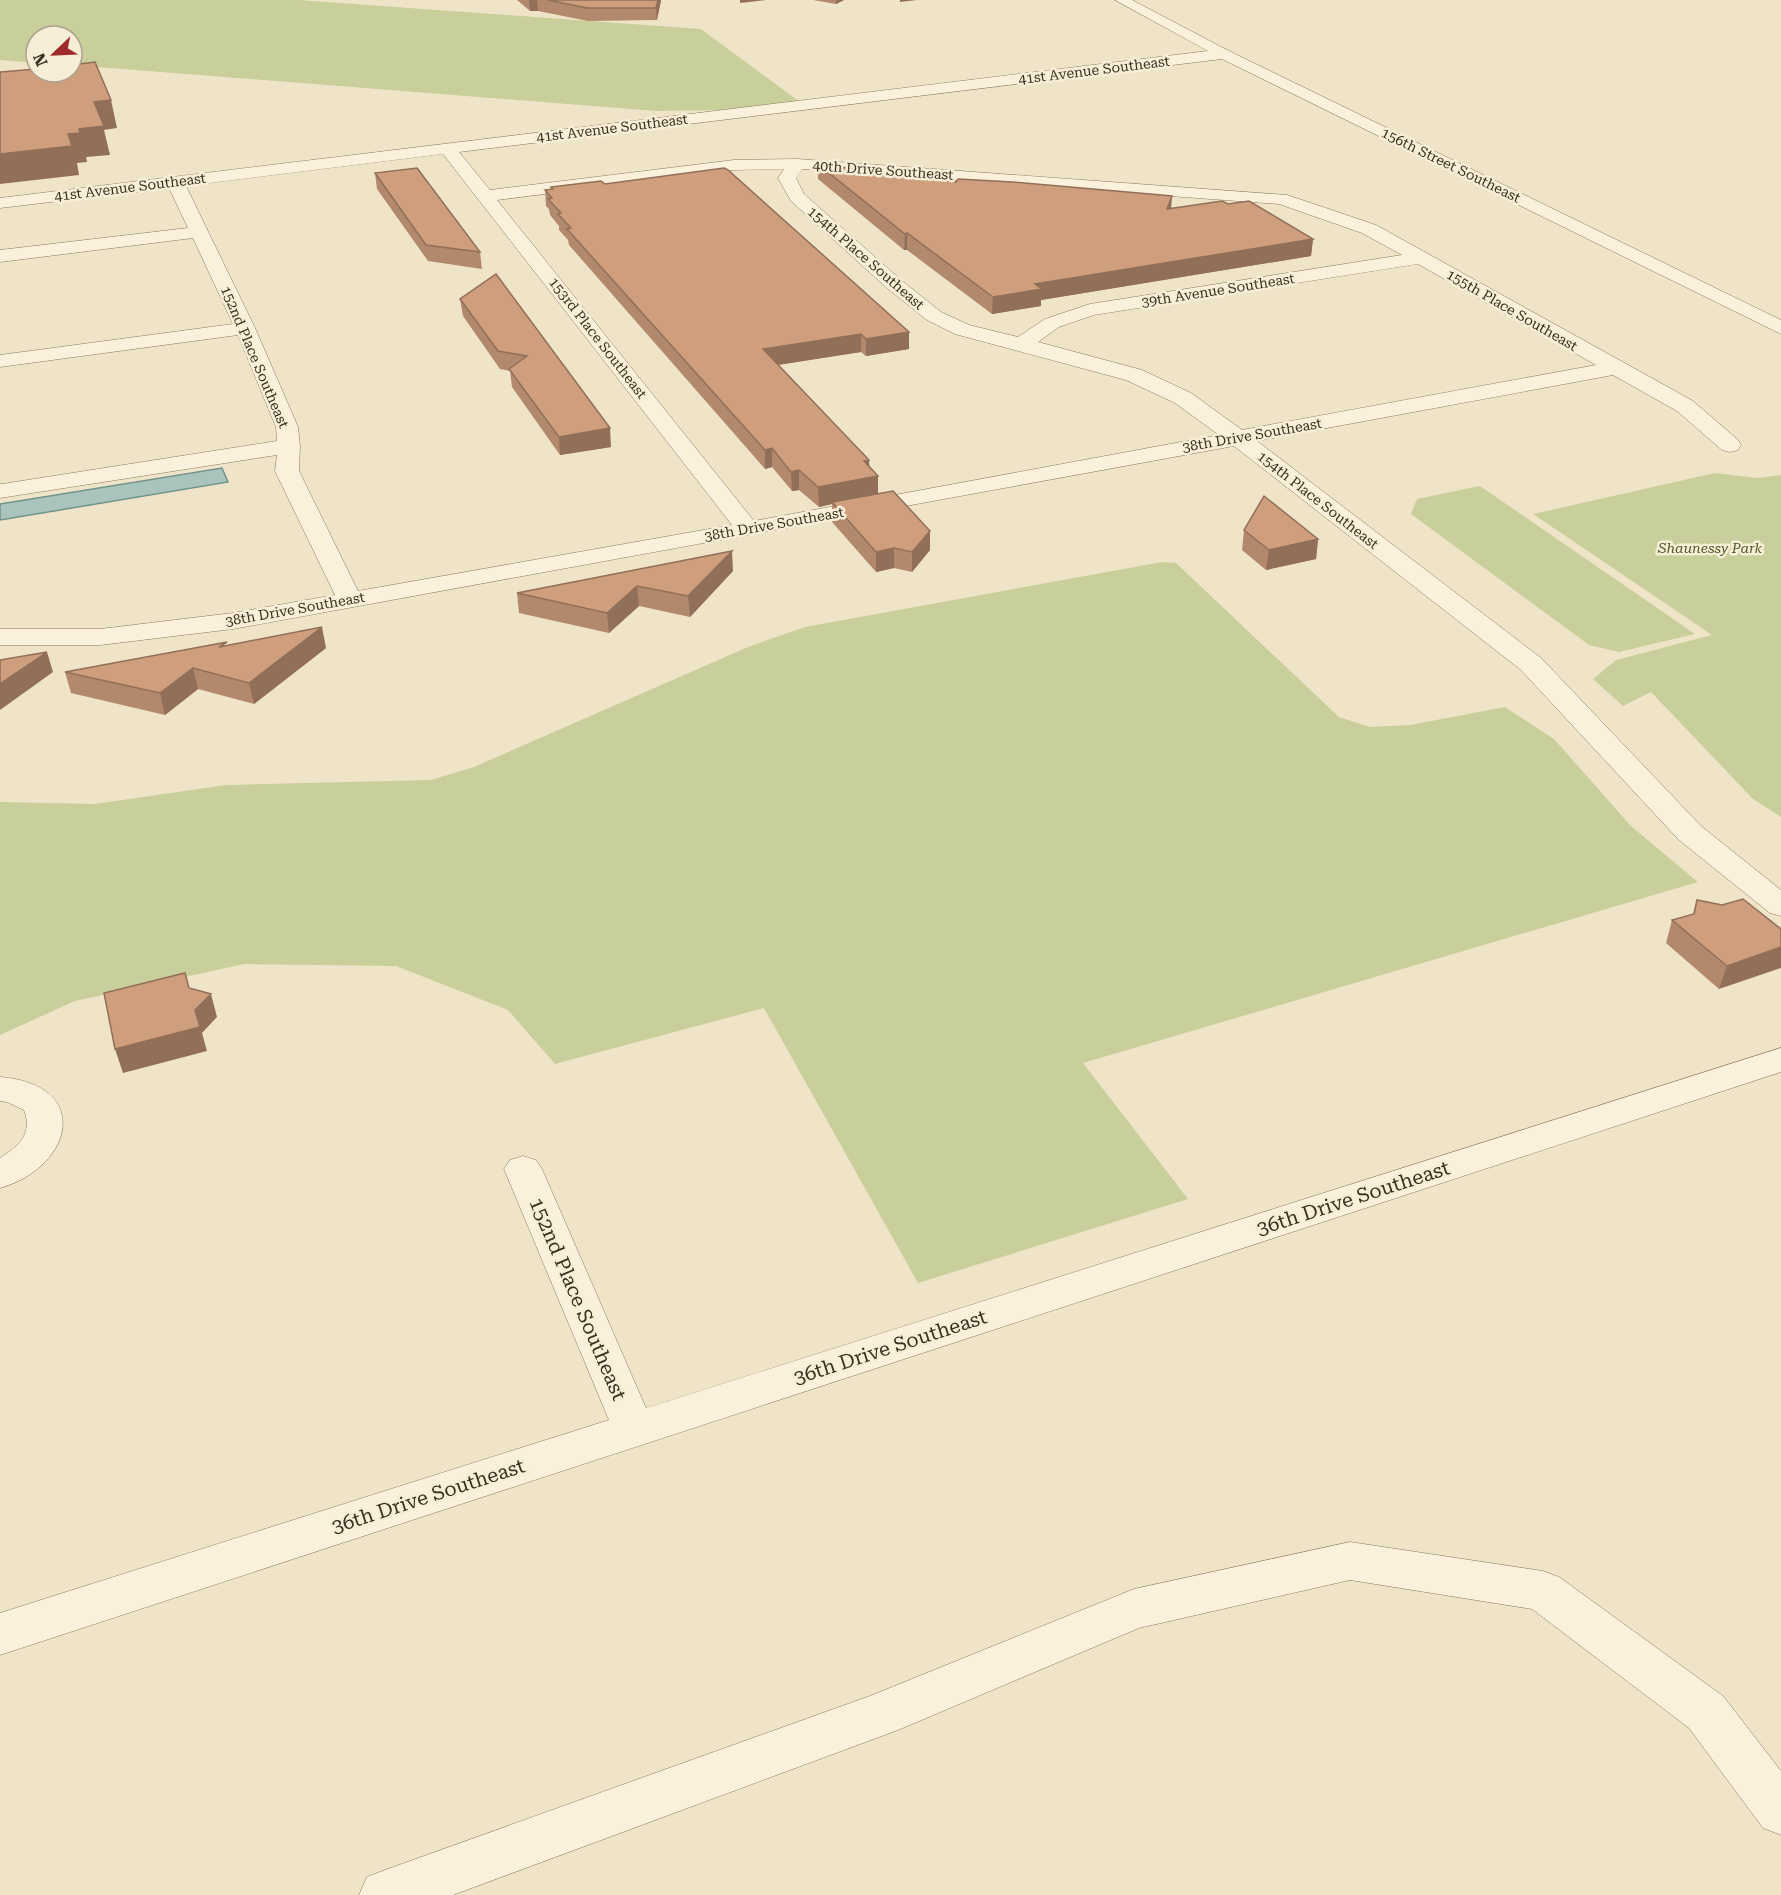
<svg xmlns="http://www.w3.org/2000/svg" width="1781" height="1895" font-family="'Roboto Serif',serif">
	<style>
		.green { fill: #c9cf9b }
		.water { fill: #a9c4bc; stroke: #6f938a; stroke-width: 1.5 }
		.lines { fill: none; stroke-linecap: round; stroke-linejoin: round }
		.minor-casing { stroke: #8d765c; stroke-width: 1 }
		.minor { fill: #faf1dc; fill-rule: evenodd }
		.wall { fill: #b2896c }
		.shaded-wall { fill: #916f58 }
		.building { fill: #cf9f7d; stroke: #916f58; stroke-width: 1.5 }
		.labels { text-anchor: middle; dominant-baseline: central; stroke-width: 5; stroke-linejoin: round; paint-order: stroke }
		.far-street-label { font-size: 14px; fill: #3d2e20; stroke: #f7eed8 }
		.far-park-label { font-size: 14px; font-style: italic; fill: #4d5a26; stroke: #f7eed8 }
		.near-street-label { font-size: 20px; fill: #3d2e20; stroke: #f7eed8 }
	</style>
	<rect width="100%" height="100%" fill="#f0e4c8"/>
	<!-- green -->
	<g class="green">
		<path d="M 0,0 L 299,0 L 701,29 L 800,102 L 726,110 L 656,111 L 72,65 L 72,36 L 36,36 L 36,63 L 0,60 Z"/>
		<path d="M 1715,473 L 1757,478 L 1781,475 L 1781,817 L 1753,799 L 1651,692 L 1623,706 L 1593,679 L 1616,660 L 1712,635 L 1533,514 Z"/>
		<path d="M 1480,486 L 1695,634 L 1619,652 L 1589,645 L 1411,514 L 1417,499 Z"/>
		<path d="M 1162,562 L 1176,563 L 1339,717 L 1370,727 L 1410,725 L 1505,707 L 1554,739 L 1631,826 L 1698,882 L 1083,1063 L 1188,1199 L 918,1283 L 764,1008 L 555,1064 L 508,1010 L 396,966 L 244,964 L 75,1001 L 0,1035 L 0,802 L 95,804 L 226,785 L 431,780 L 474,767 L 748,647 L 805,627 Z"/>
	</g>
	<!-- water -->
	<path class="water" d="M 222,468 L 228,482 L 0,520 L 0,504 Z"/>
	<g class="lines">
		<defs>
			<g id="minor">
				<path d="M 1115,0 L 1132,0 L 1229,51 L 1781,320 L 1781,334 L 1222,59 L 459,152 L 490,190 L 734,160 L 797,159 L 1287,195 L 1376,225 L 1693,401 L 1738,440 L 1741,445 L 1738,450 L 1730,452 L 1722,450 L 1677,411 L 1613,375 L 1257,441 L 1541,658 L 1701,826 L 1781,890 L 1781,916 L 1770,913 L 1679,840 L 1521,670 L 1234,446 L 233,629 L 100,645 L 0,645 L 0,629 L 100,629 L 233,613 L 335,595 L 275,471 L 277,455 L 0,498 L 0,484 L 2,484 L 277,441 L 276,427 L 238,335 L 0,367 L 0,355 L 233,324 L 193,238 L 0,262 L 0,250 L 188,228 L 169,188 L 0,208 L 0,198 L 1208,51 ZM 443,154 L 732,525 L 358,591 L 299,471 L 300,446 L 298,427 L 255,328 L 186,186 ZM 784,169 L 778,178 L 791,201 L 887,288 L 927,320 L 955,334 L 1126,380 L 1175,403 L 1219,435 L 754,521 L 497,200 L 734,170 ZM 802,169 L 1279,204 L 1362,233 L 1402,255 L 1090,304 L 1045,319 L 1018,337 L 969,325 L 941,312 L 901,280 L 804,194 L 796,178 ZM 1418,264 L 1596,365 L 1242,430 L 1191,393 L 1142,370 L 1038,342 L 1059,327 L 1094,315 Z"/>
				<path d="M 1781,1048 L 1781,1072 L 0,1655 L 0,1613 L 609,1420 L 504,1169 L 510,1160 L 523,1156 L 536,1160 L 542,1169 L 646,1408 Z"/>
				<path d="M 0,1077 C 93,1084 74,1167 0,1188 L 0,1158 C 19,1146 33,1134 24,1110 L 7,1102 L 0,1101 Z"/>
				<path d="M 1350,1542 L 1543,1571 L 1559,1577 L 1723,1696 L 1781,1771 L 1781,1835 L 1763,1828 L 1689,1728 L 1532,1609 L 1350,1580 L 1139,1628 L 898,1730 L 453,1895 L 359,1895 L 367,1877 L 385,1870 L 870,1696 L 1134,1589 Z"/>
			</g>
		</defs>
		<!-- minor casing -->
		<use href="#minor" class="minor-casing"/>
		<!-- minor -->
		<use href="#minor" class="minor"/>
	</g>
	<!-- wall -->
	<g class="wall">
		<path d="M 517,0 L 661,0 L 657,20 L 588,21 L 538,11 L 530,11 Z"/>
		<path d="M 813,0 L 844,0 L 836,4 Z"/>
		<path d="M 818,164 L 956,182 L 1171,208 L 1228,204 L 1313,239 L 1311,256 L 1041,300 L 1041,306 L 992,314 L 907,250 L 904,250 L 818,179 Z"/>
		<path d="M 375,173 L 480,252 L 482,269 L 428,261 L 377,189 Z"/>
		<path d="M 605,184 L 909,332 L 909,349 L 866,356 L 861,352 L 778,365 L 878,476 L 878,494 L 930,531 L 930,550 L 912,572 L 894,568 L 876,572 L 832,522 L 832,504 L 819,507 L 799,490 L 792,491 L 772,467 L 765,469 L 569,245 L 568,240 L 559,230 L 559,226 L 550,215 L 549,209 L 546,206 L 545,190 L 551,189 L 551,187 Z"/>
		<path d="M 496,274 L 611,447 L 560,455 L 512,387 L 510,371 L 500,369 L 463,316 L 460,299 Z"/>
		<path d="M 1244,530 L 1318,539 L 1316,559 L 1266,570 L 1242,550 Z"/>
		<path d="M 733,571 L 690,617 L 639,606 L 609,633 L 519,613 L 517,593 Z"/>
		<path d="M 228,646 L 326,648 L 254,704 L 198,689 L 165,715 L 71,693 L 65,672 Z"/>
		<path d="M 1697,900 L 1781,929 L 1719,989 L 1666,943 L 1672,920 L 1693,914 Z"/>
	</g>
	<!-- shaded-wall -->
	<g class="shaded-wall">
		<path d="M 529,0 L 537,0 L 538,11 L 530,11 Z"/>
		<path d="M 658,0 L 661,0 L 657,20 L 656,8 Z"/>
		<path d="M 740,0 L 766,0 L 740,3 Z"/>
		<path d="M 836,0 L 844,0 L 836,4 Z"/>
		<path d="M 900,0 L 917,0 L 900,2 Z"/>
		<path d="M 111,100 L 117,128 L 104,130 L 110,155 L 86,157 L 87,162 L 77,163 L 79,175 L 0,184 L 0,154 L 79,129 L 94,102 Z"/>
		<path d="M 1172,196 L 1171,211 L 1167,209 Z"/>
		<path d="M 907,233 L 907,250 L 904,250 L 905,234 Z"/>
		<path d="M 1313,239 L 1311,256 L 1041,300 L 1041,306 L 992,314 L 993,297 L 1035,284 Z"/>
		<path d="M 909,332 L 909,349 L 866,356 L 866,339 Z"/>
		<path d="M 861,334 L 861,352 L 764,367 L 763,349 Z"/>
		<path d="M 610,428 L 611,447 L 560,455 L 559,437 Z"/>
		<path d="M 772,448 L 772,467 L 765,469 L 765,450 Z"/>
		<path d="M 869,460 L 870,478 L 878,476 L 878,496 L 832,502 L 832,504 L 819,507 L 818,487 L 864,461 Z"/>
		<path d="M 799,470 L 799,490 L 792,491 L 791,472 Z"/>
		<path d="M 930,531 L 930,550 L 912,572 L 912,552 Z"/>
		<path d="M 1318,539 L 1316,559 L 1266,570 L 1269,550 Z"/>
		<path d="M 894,548 L 894,568 L 876,572 L 876,552 Z"/>
		<path d="M 732,551 L 733,571 L 690,617 L 688,596 Z"/>
		<path d="M 637,586 L 639,606 L 609,633 L 607,613 Z"/>
		<path d="M 322,627 L 326,648 L 254,704 L 249,683 Z"/>
		<path d="M 47,652 L 53,672 L 0,710 L 0,684 Z"/>
		<path d="M 193,668 L 198,689 L 165,715 L 160,693 Z"/>
		<path d="M 1781,947 L 1781,968 L 1719,989 L 1727,966 Z"/>
		<path d="M 211,994 L 217,1017 L 202,1033 L 207,1051 L 123,1073 L 115,1049 L 195,1010 Z"/>
	</g>
	<!-- building -->
	<g class="building">
		<path d="M 548,0 L 658,0 L 656,8 L 587,8 Z"/>
		<path d="M 95,62 L 111,100 L 94,102 L 104,126 L 79,129 L 80,133 L 68,134 L 72,146 L 0,154 L 0,72 L 36,69 L 36,72 L 72,72 L 72,65 Z"/>
		<path d="M 818,164 L 956,182 L 958,179 L 1013,182 L 1172,196 L 1167,209 L 1222,201 L 1228,204 L 1249,201 L 1313,239 L 1035,284 L 1042,289 L 993,297 L 907,233 L 905,234 Z"/>
		<path d="M 417,168 L 480,252 L 426,245 L 375,173 Z"/>
		<path d="M 724,168 L 728,170 L 909,332 L 866,339 L 861,334 L 763,349 L 869,460 L 864,461 L 878,476 L 818,487 L 799,470 L 791,472 L 772,448 L 765,450 L 567,229 L 571,228 L 558,214 L 561,213 L 548,199 L 552,198 L 545,190 L 553,189 L 551,187 L 601,181 L 605,184 Z"/>
		<path d="M 496,274 L 610,428 L 559,437 L 509,369 L 527,356 L 498,351 L 460,299 Z"/>
		<path d="M 893,491 L 930,531 L 912,552 L 894,548 L 876,552 L 832,502 Z"/>
		<path d="M 1264,496 L 1318,539 L 1269,550 L 1244,530 Z"/>
		<path d="M 732,551 L 688,596 L 637,586 L 607,613 L 517,593 Z"/>
		<path d="M 322,627 L 249,683 L 193,668 L 160,693 L 65,672 L 227,642 L 219,647 Z"/>
		<path d="M 47,652 L 0,684 L 0,660 Z"/>
		<path d="M 1743,899 L 1781,929 L 1781,947 L 1727,966 L 1672,920 L 1694,914 L 1697,900 L 1722,905 Z"/>
		<path d="M 185,973 L 189,988 L 211,994 L 195,1010 L 200,1027 L 115,1049 L 104,993 Z"/>
	</g>
	<g class="labels">
		<!-- far-street labels -->
		<g class="far-street-label">
			<text transform="translate(1094 70) rotate(-7)">41st Avenue Southeast</text>
			<text transform="translate(612 128) rotate(-7)">41st Avenue Southeast</text>
			<text transform="translate(1451 165) rotate(26)">156th Street Southeast</text>
			<text transform="translate(883 170) rotate(4)">40th Drive Southeast</text>
			<text transform="translate(130 187) rotate(-7)">41st Avenue Southeast</text>
			<text transform="translate(866 258) rotate(41)">154th Place Southeast</text>
			<text transform="translate(1218 290) rotate(-9)">39th Avenue Southeast</text>
			<text transform="translate(1512 310) rotate(30)">155th Place Southeast</text>
			<text transform="translate(598 338) rotate(52)">153rd Place Southeast</text>
			<text transform="translate(255 357) rotate(67)">152nd Place Southeast</text>
			<text transform="translate(1252 435) rotate(-10)">38th Drive Southeast</text>
			<text transform="translate(1318 500) rotate(38)">154th Place Southeast</text>
			<text transform="translate(774 524) rotate(-10)">38th Drive Southeast</text>
			<text transform="translate(295 609) rotate(-10)">38th Drive Southeast</text>
		</g>
		<!-- far-park labels -->
		<g class="far-park-label">
			<text x="1710" y="548">Shaunessy Park</text>
		</g>
		<!-- near-street labels -->
		<g class="near-street-label">
			<text transform="translate(1353 1198) rotate(-18)">36th Drive Southeast</text>
			<text transform="translate(578 1299) rotate(67)">152nd Place Southeast</text>
			<text transform="translate(890 1347) rotate(-18)">36th Drive Southeast</text>
			<text transform="translate(428 1496) rotate(-18)">36th Drive Southeast</text>
		</g>
	</g>
	<!-- north arrow -->
	<g transform="translate(54 54) rotate(247)"><circle r="28" fill="#f7eed8" stroke="#ada18e" stroke-width="1.5"/>
	<path d="M0-4.5L10 22L0 15L-10 22Z" fill="#9e2a2b"/>
	<text y="-9" font-size="16" font-weight="bold" text-anchor="middle" fill="#3d2e20">N</text>
	</g>
</svg>
